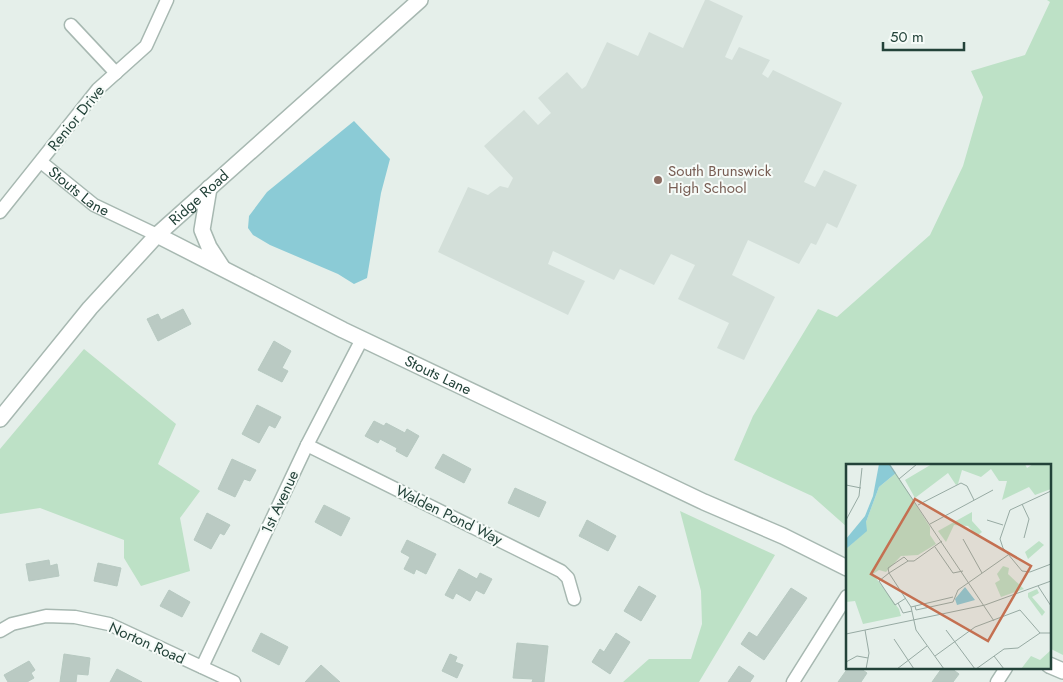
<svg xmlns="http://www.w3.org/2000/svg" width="1063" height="682" font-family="Jost,sans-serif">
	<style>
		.built { fill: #d3dfd9 }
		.green { fill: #bde1c6 }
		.water { fill: #8bcbd6 }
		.building { fill: #bacac3; stroke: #b7c9c1 }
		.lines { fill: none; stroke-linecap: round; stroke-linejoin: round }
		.minor-casing { stroke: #a7b8b1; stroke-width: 15 }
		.tertiary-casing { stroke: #a7b8b1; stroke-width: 18 }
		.minor { stroke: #fff; stroke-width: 12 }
		.tertiary { stroke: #fff; stroke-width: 15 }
		.education-dot { fill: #8d6e63; stroke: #f6fbf8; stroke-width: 2 }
		.labels { text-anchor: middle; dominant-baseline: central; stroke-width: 4; stroke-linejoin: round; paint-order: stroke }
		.street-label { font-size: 15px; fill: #234239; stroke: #f6fbf8 }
		.education-label { font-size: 15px; fill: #785e54; stroke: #f6fbf8; text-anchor: start }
		.inset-road { fill: none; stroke: #97aaa3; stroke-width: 1 }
		.view { fill: #c47051; fill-opacity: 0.15; stroke: #c47051; stroke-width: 2.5 }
		.inset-edge { fill: none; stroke: #234239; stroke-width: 2.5 }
	</style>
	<rect width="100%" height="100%" fill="#e5efea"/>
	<!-- built -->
	<path class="built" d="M 705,0 L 709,0 L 743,16 L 725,57 L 732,60 L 739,47 L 770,60 L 762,74 L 768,78 L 773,70 L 842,103 L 804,182 L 815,187 L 824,170 L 857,185 L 837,228 L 827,223 L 816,245 L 811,243 L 799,264 L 748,240 L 732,275 L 775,297 L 744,360 L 717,348 L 729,323 L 678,299 L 695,265 L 671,254 L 654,285 L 620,269 L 614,280 L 553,251 L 548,264 L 585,281 L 568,315 L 438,252 L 468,187 L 488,195 L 500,186 L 508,188 L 513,178 L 484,146 L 524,110 L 538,125 L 551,113 L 538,98 L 567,72 L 582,89 L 586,86 L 607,42 L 638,56 L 649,32 L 683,48 Z"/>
	<!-- green -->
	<g class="green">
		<path d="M 1047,0 L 1063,0 L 1063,655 L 1049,648 L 1049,466 L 847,466 L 847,527 L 812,496 L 734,460 L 753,416 L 818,309 L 837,317 L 930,235 L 963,166 L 983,97 L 971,71 L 1025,55 L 1050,2 Z"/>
		<path d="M 84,349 L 176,424 L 158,464 L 200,491 L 180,518 L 190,571 L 141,586 L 124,558 L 124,540 L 40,508 L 0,514 L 0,449 Z"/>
		<path d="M 680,511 L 775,555 L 699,682 L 623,682 L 649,659 L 691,659 L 702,624 L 701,591 Z"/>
	</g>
	<!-- water -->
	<path class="water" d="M 354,121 L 390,159 L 381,193 L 367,278 L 354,284 L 338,274 L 270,245 L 253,235 L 248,228 L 249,216 L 267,192 Z"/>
	<!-- building -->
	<g class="building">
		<path d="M 183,309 L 191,324 L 158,341 L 147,319 L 158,314 L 161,320 Z"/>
		<path d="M 274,341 L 291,351 L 282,368 L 288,371 L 282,382 L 258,370 Z"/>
		<path d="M 257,405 L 281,417 L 275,428 L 269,425 L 259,443 L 242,434 Z"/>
		<path d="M 374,421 L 384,426 L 386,423 L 405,433 L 407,429 L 419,436 L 407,457 L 396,451 L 397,448 L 380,439 L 378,443 L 365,436 Z"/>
		<path d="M 443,454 L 471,469 L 464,483 L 435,468 Z"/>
		<path d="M 232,459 L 256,470 L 250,481 L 244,479 L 235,497 L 218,489 Z"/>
		<path d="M 515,488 L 546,502 L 539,517 L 508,503 Z"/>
		<path d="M 324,505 L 350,518 L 341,536 L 315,522 Z"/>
		<path d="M 207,513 L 230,525 L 224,535 L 220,533 L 211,549 L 194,540 Z"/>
		<path d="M 587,520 L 616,536 L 608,551 L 579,536 Z"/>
		<path d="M 407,540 L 436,554 L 426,574 L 416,569 L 414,574 L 404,569 L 410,557 L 401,552 Z"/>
		<path d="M 49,560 L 50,566 L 57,564 L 59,576 L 29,581 L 26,564 Z"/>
		<path d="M 98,563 L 121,568 L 117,586 L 94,581 Z"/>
		<path d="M 459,569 L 477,579 L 480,573 L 492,579 L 484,594 L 476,590 L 470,601 L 456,593 L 453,599 L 445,595 Z"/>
		<path d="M 639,586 L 656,596 L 641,621 L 624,611 Z"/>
		<path d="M 791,588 L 807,598 L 764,660 L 741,644 L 749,632 L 757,637 Z"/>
		<path d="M 169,590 L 190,602 L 182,617 L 160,606 Z"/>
		<path d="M 261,633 L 288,647 L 279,665 L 252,651 Z"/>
		<path d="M 616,633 L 630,642 L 610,674 L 592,662 L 600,649 L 604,652 Z"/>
		<path d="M 517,643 L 548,646 L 544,682 L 532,682 L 533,679 L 513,678 Z"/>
		<path d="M 64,654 L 90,658 L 88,675 L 77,674 L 76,682 L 60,682 Z"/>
		<path d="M 450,654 L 457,657 L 455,662 L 463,665 L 457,678 L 442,671 Z"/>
		<path d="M 29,661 L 35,670 L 31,673 L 34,678 L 27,682 L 8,682 L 4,675 Z"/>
		<path d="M 321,665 L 340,682 L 305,682 Z"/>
		<path d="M 739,666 L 754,676 L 750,682 L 728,682 Z"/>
		<path d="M 848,668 L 860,668 L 867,673 L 861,682 L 838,682 Z"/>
		<path d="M 942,668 L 951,668 L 959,674 L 953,682 L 932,682 Z"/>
		<path d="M 117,669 L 142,682 L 110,682 Z"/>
	</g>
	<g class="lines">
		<defs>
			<g id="minor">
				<path d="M 71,25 L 116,73"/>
				<path id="s1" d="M 41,162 L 94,205 L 157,235"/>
				<path d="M 0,212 L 98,89 L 146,46 L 167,0"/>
				<path d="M 307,445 L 561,571 L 568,578 L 574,599"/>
				<path d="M 0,631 L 12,624 L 46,616 L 75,617 L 109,624 L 234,682"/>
				<path d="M 202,667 L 307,445 L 362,339"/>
				<path d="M 793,682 L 847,596"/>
				<path d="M 997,682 L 1006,668"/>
			</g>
			<g id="tertiary">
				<path d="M 209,188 L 202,230 L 209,247 L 222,267"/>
				<path id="s2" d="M 157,235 L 343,330 L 704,502 L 783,536 L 847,568"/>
				<path id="s3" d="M 0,419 L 90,308 L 157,235 L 420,0"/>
				<path d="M 1049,665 L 1063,671"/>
			</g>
		</defs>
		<!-- minor casing -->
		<use href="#minor" class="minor-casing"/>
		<!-- tertiary casing -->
		<use href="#tertiary" class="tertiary-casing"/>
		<!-- minor -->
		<use href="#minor" class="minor"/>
		<!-- tertiary -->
		<use href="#tertiary" class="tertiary"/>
	</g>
	<!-- markers -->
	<circle class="education-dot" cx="658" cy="180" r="5"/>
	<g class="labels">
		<!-- street labels -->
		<g class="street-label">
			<text transform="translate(76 118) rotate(-51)">Renior Drive</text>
			<text stroke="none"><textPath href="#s1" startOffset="48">Stouts Lane</textPath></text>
			<text stroke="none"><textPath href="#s3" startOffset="298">Ridge Road</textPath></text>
			<text stroke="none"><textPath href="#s2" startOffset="314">Stouts Lane</textPath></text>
			<text transform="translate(280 502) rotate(-65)">1st Avenue</text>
			<text transform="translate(449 515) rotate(26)">Walden Pond Way</text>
			<text transform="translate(147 643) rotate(24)">Norton Road</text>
		</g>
		<!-- education labels -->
		<g class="education-label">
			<text x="668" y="171">South Brunswick<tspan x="668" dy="17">High School</tspan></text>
		</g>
	</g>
	<!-- overview -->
	<g transform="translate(846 464)">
		<rect width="205" height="205" fill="#e5efea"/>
		<path d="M 86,0 L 179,0 L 181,4 L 187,0 L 205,0 L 205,25 L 189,31 L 183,23 L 156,36 L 161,17 L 153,17 L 145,5 L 135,13 L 116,6 L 112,20 L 110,21 L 102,9 L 69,34 L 59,16 ZM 50,9 L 84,63 L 84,71 L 90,80 L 72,91 L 55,92 L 40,108 L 33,106 L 27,110 L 53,145 L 55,152 L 17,160 L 9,137 L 0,138 L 0,85 L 20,67 L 20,58 L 33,23 ZM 126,48 L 126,57 L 136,68 L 131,72 L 122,62 L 108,61 L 100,78 L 92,67 ZM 193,77 L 198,81 L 182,95 L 179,88 ZM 157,102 L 163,104 L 162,110 L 178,125 L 155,133 L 149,119 L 154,116 L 151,110 ZM 191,125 L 193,129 L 186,133 L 199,148 L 196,152 L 182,133 L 182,129 ZM 205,186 L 205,205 L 175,205 L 185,192 L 194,196 Z" fill="#bde1c6"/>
		<path d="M 33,0 L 44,0 L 50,9 L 33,23 L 20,58 L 21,67 L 0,85 L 0,75 L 19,52 L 27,32 ZM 119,123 L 129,136 L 111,141 L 109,135 Z" fill="#8bcbd6"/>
		<path class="inset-road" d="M 43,0 L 148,157M 53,15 L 71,0M 0,21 L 15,24M 205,27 L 164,46 L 154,75 L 157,84 L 176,107 L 184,108 L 205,100M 176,40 L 183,55 L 178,74M 72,41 L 115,19 L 121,22 L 128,36M 0,56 L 13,32 L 16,4M 141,56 L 157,61M 84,60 L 147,26M 117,75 L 136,109M 89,83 L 107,109 L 117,107M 192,122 L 205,142M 60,134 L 49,141 L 33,117 L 43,109 L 42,104 L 58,93 L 62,97M 52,139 L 57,149 L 66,147M 69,142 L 70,146 L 107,138 L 112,126 L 162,91M 65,143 L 43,109 L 62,97 L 68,97 L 96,77M 19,166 L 23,189 L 20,205M 100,166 L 129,205M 0,170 L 139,141 L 205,117M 48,175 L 68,205M 89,192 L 129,163 L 174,146 L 194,169M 148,192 L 158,205M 0,198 L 11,192 L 22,194M 51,205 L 81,182M 98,205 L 70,166 L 65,143 L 107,133M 130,205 L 158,185 L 172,184 L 194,169 L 205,169"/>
		<path class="view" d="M 69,35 L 185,102 L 142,177 L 25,110 Z"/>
		<rect width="205" height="205" class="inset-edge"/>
	</g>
	<!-- scale -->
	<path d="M883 42v8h81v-8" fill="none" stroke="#234239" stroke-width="2.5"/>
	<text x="890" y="42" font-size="15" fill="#234239" stroke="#f6fbf8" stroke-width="4" paint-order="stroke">50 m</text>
</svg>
